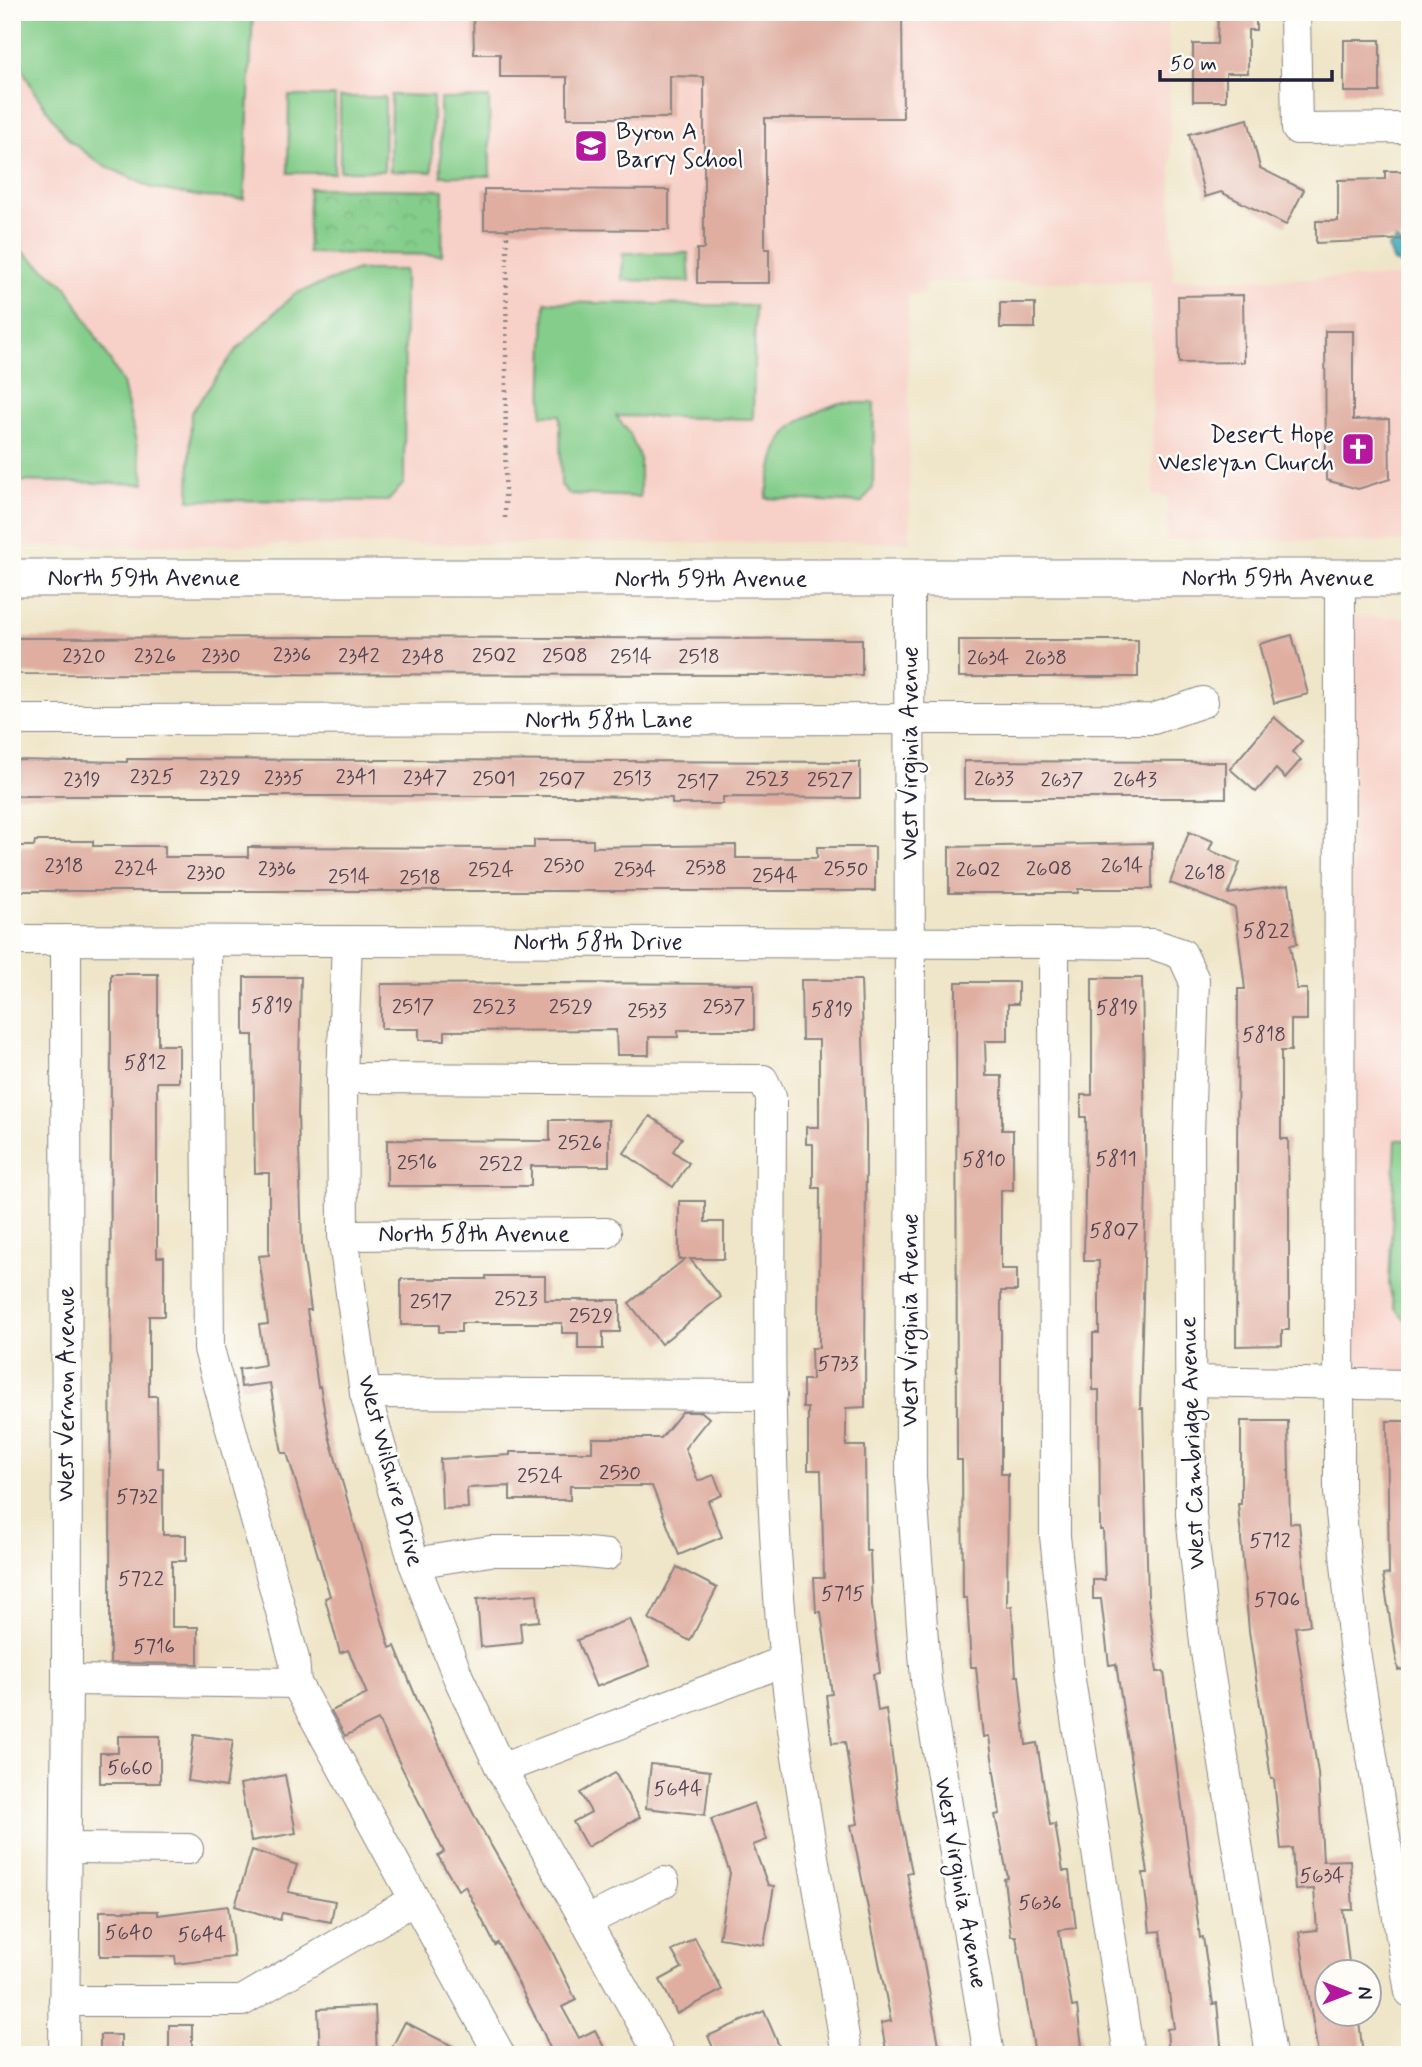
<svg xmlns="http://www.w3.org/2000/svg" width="1422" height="2067" font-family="Mynerve,sans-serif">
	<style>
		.built { fill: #f7d1c8 }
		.park { fill: url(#park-crowns); stroke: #537862; stroke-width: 2 }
		.pitch { fill: #84cd8a; stroke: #537862; stroke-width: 2 }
		.water { fill: url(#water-ripples); stroke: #30677a; stroke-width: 2 }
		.building { fill: #dfaea1 }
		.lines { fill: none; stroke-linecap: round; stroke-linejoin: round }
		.minor-casing { stroke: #888482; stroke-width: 32 }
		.major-casing { stroke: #888482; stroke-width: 39 }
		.path { stroke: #888482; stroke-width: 4.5; stroke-dasharray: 2 5; stroke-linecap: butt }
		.minor { stroke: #fff; stroke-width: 30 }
		.major { stroke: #fff; stroke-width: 37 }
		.labels { text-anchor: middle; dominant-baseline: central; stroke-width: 5; stroke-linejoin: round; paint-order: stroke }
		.number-label { font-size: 21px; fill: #514554 }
		.poi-label { font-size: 24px; fill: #22223b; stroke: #fdfcf7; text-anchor: start }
		.street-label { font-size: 24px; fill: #22223b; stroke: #fdfcf7 }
	</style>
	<defs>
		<pattern id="park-crowns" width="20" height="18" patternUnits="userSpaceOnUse" patternTransform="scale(1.75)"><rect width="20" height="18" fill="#84cd8a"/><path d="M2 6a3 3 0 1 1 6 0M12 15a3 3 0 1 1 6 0" fill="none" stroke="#72b078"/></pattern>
		<pattern id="water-ripples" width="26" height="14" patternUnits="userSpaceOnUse" patternTransform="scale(1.75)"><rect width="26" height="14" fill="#3dacba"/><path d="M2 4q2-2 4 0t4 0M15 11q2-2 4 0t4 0" fill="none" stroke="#338c98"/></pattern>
	</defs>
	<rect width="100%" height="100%" fill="#fdfcf7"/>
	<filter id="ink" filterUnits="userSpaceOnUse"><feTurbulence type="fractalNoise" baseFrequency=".0143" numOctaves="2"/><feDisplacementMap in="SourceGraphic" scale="14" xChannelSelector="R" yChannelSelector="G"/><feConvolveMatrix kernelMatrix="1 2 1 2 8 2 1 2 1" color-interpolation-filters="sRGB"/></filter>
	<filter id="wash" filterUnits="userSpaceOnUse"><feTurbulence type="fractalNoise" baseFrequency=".00686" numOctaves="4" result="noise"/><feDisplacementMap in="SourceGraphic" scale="28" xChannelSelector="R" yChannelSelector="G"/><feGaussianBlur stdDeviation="1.57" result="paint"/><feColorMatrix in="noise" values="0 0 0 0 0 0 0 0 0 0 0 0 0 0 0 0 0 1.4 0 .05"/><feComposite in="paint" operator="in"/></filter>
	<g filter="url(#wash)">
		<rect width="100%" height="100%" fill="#efe5c8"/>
		<!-- built -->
		<g class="built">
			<path d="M 12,12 L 1168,12 L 1173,280 L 1410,277 L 1410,542 L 1167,539 L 1167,496 L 1153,495 L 1151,281 L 926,283 L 925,293 L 908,294 L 910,542 L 12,546 Z"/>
			<path d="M 1353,617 L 1410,618 L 1410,1376 L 1352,1375 Z"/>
		</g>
		<!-- park -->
		<path class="park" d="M 309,188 L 443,190 L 442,255 L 308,253 Z"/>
		<!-- pitch -->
		<g class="pitch">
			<path d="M 12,12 L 253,12 L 244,199 L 203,197 L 152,188 L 99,163 L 68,139 L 35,93 L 12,49 Z"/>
			<path d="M 391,95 L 433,96 L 432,172 L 390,171 Z"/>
			<path d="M 289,96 L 335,96 L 334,173 L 288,173 Z"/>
			<path d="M 340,97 L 385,97 L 384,171 L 340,171 Z"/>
			<path d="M 489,98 L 490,176 L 441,176 L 440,99 Z"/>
			<path d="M 12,243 L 67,287 L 123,383 L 145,484 L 12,481 Z"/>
			<path d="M 623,253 L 688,253 L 690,282 L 622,280 Z"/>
			<path d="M 358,270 L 405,270 L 404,483 L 388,501 L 189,500 L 191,413 L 236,350 L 294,294 Z"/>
			<path d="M 545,302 L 755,306 L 753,419 L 616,416 L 630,434 L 640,459 L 640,497 L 569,494 L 561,485 L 560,415 L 542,415 Z"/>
			<path d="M 839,403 L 874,403 L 873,488 L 861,503 L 766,498 C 778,437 778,426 839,403 Z"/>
			<path d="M 1396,1140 L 1410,1140 L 1410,1327 L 1394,1307 L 1389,1285 Z"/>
		</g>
		<!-- water -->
		<path class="water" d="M 1396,240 L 1410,251 L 1410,268 L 1394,262 L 1388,247 Z"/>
		<g id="blocks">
			<!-- building -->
			<g class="building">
				<path d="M 473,12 L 902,12 L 903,118 L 765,118 L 765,249 L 769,249 L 769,283 L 697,283 L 697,249 L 704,249 L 704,77 L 670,76 L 670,118 L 567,118 L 567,77 L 500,77 L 500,54 L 474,54 Z"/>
				<path d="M 1218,12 L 1256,12 L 1256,30 L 1248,30 L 1248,73 L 1226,73 L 1226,101 L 1193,101 L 1193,44 L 1217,44 Z"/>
				<rect x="1344" y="40" width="36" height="52"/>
				<path d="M 1248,119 L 1260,168 L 1304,190 L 1286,225 L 1221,192 L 1205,197 L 1189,134 Z"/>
				<path d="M 1385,171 L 1410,171 L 1410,239 L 1316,243 L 1316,221 L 1338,221 L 1338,180 L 1385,179 Z"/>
				<path d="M 484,189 L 669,190 L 669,230 L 484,229 Z"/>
				<path d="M 1243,295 L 1244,362 L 1179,363 L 1178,296 Z"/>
				<rect x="1000" y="303" width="35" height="25"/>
				<path d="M 1325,331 L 1353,331 L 1353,420 L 1389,419 L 1390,479 L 1358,489 L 1326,480 Z"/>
				<path d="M 1292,635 L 1308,694 L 1274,703 L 1259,644 Z"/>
				<path d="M 318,637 L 862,639 L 862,675 L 12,674 L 12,638 Z"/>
				<rect x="959" y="640" width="179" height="37"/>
				<path d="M 1274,717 L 1302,741 L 1292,752 L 1301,760 L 1285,778 L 1276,769 L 1256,792 L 1230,769 Z"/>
				<path d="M 127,759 L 860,762 L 860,798 L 723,797 L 723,804 L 672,804 L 672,798 L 587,796 L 12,796 L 12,760 L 127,762 Z"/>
				<path d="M 964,761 L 1226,762 L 1226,798 L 964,798 Z"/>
				<path d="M 1189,832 L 1213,841 L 1209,850 L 1240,863 L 1228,894 L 1289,885 L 1297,944 L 1290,945 L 1297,989 L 1307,989 L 1307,1020 L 1291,1020 L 1291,1051 L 1281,1051 L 1281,1139 L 1288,1139 L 1289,1213 L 1289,1330 L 1282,1330 L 1282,1345 L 1236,1346 L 1238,989 L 1245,989 L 1235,908 L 1170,883 Z"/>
				<path d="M 534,840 L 593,840 L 593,847 L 736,845 L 736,858 L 817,858 L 817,847 L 875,847 L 875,891 L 12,891 L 12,846 L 34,846 L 35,841 L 93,841 L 93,846 L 165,846 L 165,857 L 248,857 L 248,847 L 534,848 Z"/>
				<path d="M 1152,843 L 1152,889 L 1078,889 L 1078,893 L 949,893 L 949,847 Z"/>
				<path d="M 111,974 L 158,974 L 158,1045 L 179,1045 L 179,1082 L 157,1082 L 157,1257 L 164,1257 L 164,1316 L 149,1316 L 149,1396 L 157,1396 L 158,1468 L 163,1468 L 163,1535 L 186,1535 L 186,1561 L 172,1561 L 172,1627 L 198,1627 L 198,1664 L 110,1663 Z"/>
				<path d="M 244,977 L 301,977 L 298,1114 L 302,1245 L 311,1310 L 307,1310 L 318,1387 L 320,1386 L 329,1436 L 390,1648 L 395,1646 L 418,1702 L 477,1821 L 551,1949 L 576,2000 L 562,2007 L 579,2038 L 595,2030 L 608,2055 L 549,2055 L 552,2053 L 543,2032 L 498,1943 L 495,1945 L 465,1886 L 458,1890 L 438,1856 L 444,1852 L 378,1720 L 345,1736 L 331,1711 L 367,1694 L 348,1650 L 340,1653 L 325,1598 L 330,1596 L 311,1532 L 287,1453 L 282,1453 L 270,1383 L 241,1387 L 239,1369 L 265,1365 L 259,1325 L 268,1324 L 259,1256 L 269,1255 L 269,1173 L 255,1173 L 253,1035 L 244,1035 Z"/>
				<path d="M 1092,978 L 1142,978 L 1146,1189 L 1140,1408 L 1143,1408 L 1148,1598 L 1157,1672 L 1164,1672 L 1200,1938 L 1203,1937 L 1213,2004 L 1217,2003 L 1222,2055 L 1169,2055 L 1167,2029 L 1174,2028 L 1160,1931 L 1150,1932 L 1143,1873 L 1148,1873 L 1116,1664 L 1109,1665 L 1101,1599 L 1093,1599 L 1093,1580 L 1105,1580 L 1103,1530 L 1100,1530 L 1099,1390 L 1093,1390 L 1093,1333 L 1099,1333 L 1099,1261 L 1084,1261 L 1086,1117 L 1081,1117 L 1081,1095 L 1092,1095 Z"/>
				<path d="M 801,980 L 861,980 L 866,1127 L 865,1407 L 846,1408 L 846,1446 L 865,1446 L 866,1551 L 870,1551 L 872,1605 L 880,1673 L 873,1674 L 878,1711 L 886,1709 L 899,1809 L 912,1872 L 907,1873 L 941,2055 L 887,2055 L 881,2023 L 891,2021 L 851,1825 L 858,1824 L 845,1742 L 832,1743 L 826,1695 L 832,1694 L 821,1612 L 816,1612 L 814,1578 L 824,1578 L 821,1470 L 808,1470 L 808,1408 L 803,1408 L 803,1380 L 812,1380 L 811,1348 L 819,1348 L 820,1188 L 813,1188 L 813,1144 L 806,1144 L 806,1127 L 819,1127 L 819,1040 L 802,1040 Z"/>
				<path d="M 956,982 L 1018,982 L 1018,1004 L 1008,1004 L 1008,1041 L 985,1041 L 986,1076 L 1002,1076 L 1002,1130 L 1013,1130 L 1013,1190 L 1001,1190 L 1001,1269 L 1017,1269 L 1017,1291 L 1001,1291 L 1001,1474 L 1008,1474 L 1007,1607 L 1012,1606 L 1016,1676 L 1019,1676 L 1026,1745 L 1037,1743 L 1050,1825 L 1055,1824 L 1063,1871 L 1069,1871 L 1076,1928 L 1059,1930 L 1072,2007 L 1077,2006 L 1083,2055 L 1035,2055 L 1016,1936 L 1011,1936 L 1004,1879 L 1008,1878 L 995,1815 L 1000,1814 L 989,1736 L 983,1737 L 976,1667 L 971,1667 L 967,1598 L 963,1598 L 962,1460 L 957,1460 Z"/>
				<path d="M 542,983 L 754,984 L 754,1030 L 678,1030 L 678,1037 L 649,1037 L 649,1055 L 617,1055 L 616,1030 L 445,1031 L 445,1040 L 419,1040 L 419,1029 L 381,1029 L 381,984 Z"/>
				<path d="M 650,1116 L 682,1138 L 673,1151 L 689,1163 L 673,1187 L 624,1153 Z"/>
				<path d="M 550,1120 L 609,1120 L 609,1166 L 531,1166 L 531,1186 L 387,1186 L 387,1140 L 550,1141 Z"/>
				<path d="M 679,1201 L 705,1201 L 705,1222 L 724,1222 L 724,1259 L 690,1259 L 721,1297 L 661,1344 L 629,1303 L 685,1259 L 679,1259 Z"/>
				<path d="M 486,1276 L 545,1276 L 545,1300 L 620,1300 L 620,1332 L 603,1332 L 603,1349 L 578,1349 L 578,1333 L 562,1333 L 562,1323 L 461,1323 L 461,1332 L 439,1332 L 439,1325 L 401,1325 L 401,1279 L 486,1279 Z"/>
				<path d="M 682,1412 L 702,1412 L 709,1418 L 685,1448 L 698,1481 L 714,1475 L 722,1495 L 708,1501 L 722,1537 L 679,1555 L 652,1486 L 570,1486 L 570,1500 L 510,1500 L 510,1486 L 467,1488 L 468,1508 L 442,1509 L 440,1459 L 510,1455 L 510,1452 L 592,1452 L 592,1438 L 661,1438 Z"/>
				<path d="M 1241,1421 L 1288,1421 L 1290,1523 L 1299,1523 L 1310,1625 L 1295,1627 L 1318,1773 L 1323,1861 L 1350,1860 L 1353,1910 L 1343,1910 L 1350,1972 L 1327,1972 L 1327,2014 L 1358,2014 L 1363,2055 L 1318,2055 L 1299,1932 L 1317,1930 L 1314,1889 L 1295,1890 L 1292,1848 L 1281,1849 L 1274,1779 L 1271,1779 L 1249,1631 L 1238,1504 L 1241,1504 Z"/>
				<path d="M 1387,1421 L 1410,1421 L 1410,1669 L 1398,1670 L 1383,1575 L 1389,1574 Z"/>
				<path d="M 677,1567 L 717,1588 L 690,1641 L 649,1619 Z"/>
				<path d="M 537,1594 L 539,1621 L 520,1623 L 522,1643 L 481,1647 L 477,1599 Z"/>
				<path d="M 630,1619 L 650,1666 L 596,1687 L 577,1640 Z"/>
				<path d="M 194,1735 L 233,1740 L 226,1787 L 188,1781 Z"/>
				<path d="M 118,1736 L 160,1736 L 160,1783 L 100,1783 L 100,1753 L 118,1753 Z"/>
				<path d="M 651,1764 L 710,1771 L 705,1815 L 646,1808 Z"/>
				<path d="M 615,1773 L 640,1817 L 587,1847 L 573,1822 L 591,1812 L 580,1793 Z"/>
				<path d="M 285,1775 L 296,1833 L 251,1841 L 240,1784 Z"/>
				<path d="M 754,1803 L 767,1840 L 753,1845 L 768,1885 L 774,1886 L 764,1945 L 719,1938 L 730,1873 L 711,1819 Z"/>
				<path d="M 252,1850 L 297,1865 L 288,1892 L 335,1901 L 331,1922 L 282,1913 L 280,1920 L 235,1906 Z"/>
				<path d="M 228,1906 L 234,1957 L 176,1964 L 175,1956 L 100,1956 L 100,1911 L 158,1911 L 158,1915 Z"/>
				<path d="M 695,1938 L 722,1990 L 677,2014 L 660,1980 L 682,1968 L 672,1951 Z"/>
				<path d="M 375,2006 L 377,2055 L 320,2055 L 318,2009 Z"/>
				<path d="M 764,2011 L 783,2055 L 716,2055 L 708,2036 Z"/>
				<path d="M 405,2022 L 470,2055 L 388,2055 Z"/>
				<rect x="169" y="2025" width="23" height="30"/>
				<rect x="100" y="2035" width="21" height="20"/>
			</g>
		</g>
	</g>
	<g filter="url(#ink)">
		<use href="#blocks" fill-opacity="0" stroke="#888482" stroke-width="2"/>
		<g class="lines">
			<defs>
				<g id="minor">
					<path d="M 1295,12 L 1297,129 L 1410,128"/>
					<path d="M 1340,578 L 1339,1492 L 1354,1645 L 1410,1992"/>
					<path d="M 909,579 L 911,1478 L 926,1680 L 989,2055"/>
					<path d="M 12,720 L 1153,719 L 1203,702"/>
					<path d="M 12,940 L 1054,943 L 1153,944 L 1182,954 L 1194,980 L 1189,1135 L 1191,1515 L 1206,1652 L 1271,2055"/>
					<path d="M 347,941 L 342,1078 L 343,1235 L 365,1393 L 414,1563 L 458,1677 L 501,1769 L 660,2055"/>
					<path d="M 206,942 L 209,1349 L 294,1659 L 296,1683 L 500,2055"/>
					<path d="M 1054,943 L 1055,1536 L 1070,1680 L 1129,2055"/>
					<path d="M 342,1078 L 763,1080 L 771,1097 C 771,1285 765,1475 785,1663 C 799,1794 826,1925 847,2055"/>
					<path d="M 343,1235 L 606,1233"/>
					<path d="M 1190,1381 L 1410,1385"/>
					<path d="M 365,1393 L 772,1395"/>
					<path d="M 414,1563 L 490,1551 L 567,1551 L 607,1555"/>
					<path d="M 67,1680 L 296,1683"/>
					<path d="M 501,1769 L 785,1661"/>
					<path d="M 66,1848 L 188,1849"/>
					<path d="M 587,1921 L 664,1882"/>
					<path d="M 64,2001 L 242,2001 L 414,1900"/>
					<path d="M 64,2055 L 67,1680 L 66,940"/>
				</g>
				<path id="major" d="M 12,578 L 1410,578"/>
			</defs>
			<!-- minor casing -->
			<use href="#minor" class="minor-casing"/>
			<!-- major casing -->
			<use href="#major" class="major-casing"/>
			<!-- path -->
			<path class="path" d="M 505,518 L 507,229"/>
			<!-- minor -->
			<use href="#minor" class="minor"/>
			<!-- major -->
			<use href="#major" class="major"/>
		</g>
	</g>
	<!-- icons -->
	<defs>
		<symbol id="school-square" viewBox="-11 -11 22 22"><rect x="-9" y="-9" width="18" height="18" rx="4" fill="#b5179e" stroke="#fdfcf7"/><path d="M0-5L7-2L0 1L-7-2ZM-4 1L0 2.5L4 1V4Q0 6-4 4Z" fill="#fff"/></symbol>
		<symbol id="church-square" viewBox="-11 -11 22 22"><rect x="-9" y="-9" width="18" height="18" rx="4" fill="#b5179e" stroke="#fdfcf7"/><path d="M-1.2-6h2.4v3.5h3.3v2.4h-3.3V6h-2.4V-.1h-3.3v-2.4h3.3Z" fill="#fff"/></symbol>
	</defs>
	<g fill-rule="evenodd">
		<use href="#school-square" x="572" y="127" width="38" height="38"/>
		<use href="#church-square" x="1339" y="430" width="38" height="38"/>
	</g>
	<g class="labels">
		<!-- number labels -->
		<g class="number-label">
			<text x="292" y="655">2336</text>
			<text x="84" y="656">2320</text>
			<text x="155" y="656">2326</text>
			<text x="221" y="656">2330</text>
			<text x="359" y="656">2342</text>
			<text x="494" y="656">2502</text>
			<text x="565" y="656">2508</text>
			<text x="423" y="657">2348</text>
			<text x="631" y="657">2514</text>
			<text x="699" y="657">2518</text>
			<text x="988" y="658">2634</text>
			<text x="1046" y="658">2638</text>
			<text x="152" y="777">2325</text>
			<text x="356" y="777">2341</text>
			<text x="220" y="778">2329</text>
			<text x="284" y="778">2335</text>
			<text x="425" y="778">2347</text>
			<text x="494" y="779">2501</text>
			<text x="632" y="779">2513</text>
			<text x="767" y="779">2523</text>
			<text x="994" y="779">2633</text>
			<text x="82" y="780">2319</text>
			<text x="562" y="780">2507</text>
			<text x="830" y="780">2527</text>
			<text x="1062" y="780">2637</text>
			<text x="1135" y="780">2643</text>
			<text x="698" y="782">2517</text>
			<text x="64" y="866">2318</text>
			<text x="564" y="866">2530</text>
			<text x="1122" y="866">2614</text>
			<text x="136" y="868">2324</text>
			<text x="706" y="868">2538</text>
			<text x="277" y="869">2336</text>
			<text x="846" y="869">2550</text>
			<text x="1049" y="869">2608</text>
			<text x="491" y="870">2524</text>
			<text x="635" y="870">2534</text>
			<text x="978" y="870">2602</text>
			<text x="206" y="873">2330</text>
			<text x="1205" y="873">2618</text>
			<text x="775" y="876">2544</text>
			<text x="349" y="877">2514</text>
			<text x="420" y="878">2518</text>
			<text x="1266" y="931">5822</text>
			<text x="272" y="1006">5819</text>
			<text x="413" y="1007">2517</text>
			<text x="494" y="1007">2523</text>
			<text x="571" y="1007">2529</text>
			<text x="724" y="1007">2537</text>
			<text x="1117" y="1008">5819</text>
			<text x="832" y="1010">5819</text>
			<text x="647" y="1011">2533</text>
			<text x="1264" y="1035">5818</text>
			<text x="145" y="1063">5812</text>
			<text x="580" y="1143">2526</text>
			<text x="1116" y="1159">5811</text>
			<text x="984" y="1160">5810</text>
			<text x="417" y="1163">2516</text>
			<text x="501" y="1164">2522</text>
			<text x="1114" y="1231">5807</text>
			<text x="516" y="1299">2523</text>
			<text x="431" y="1302">2517</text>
			<text x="591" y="1316">2529</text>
			<text x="838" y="1364">5733</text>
			<text x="620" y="1473">2530</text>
			<text x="540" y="1476">2524</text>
			<text x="137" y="1497">5732</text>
			<text x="1270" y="1541">5712</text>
			<text x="141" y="1579">5722</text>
			<text x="843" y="1594">5715</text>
			<text x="1277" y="1600">5706</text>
			<text x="154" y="1647">5716</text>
			<text x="130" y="1768">5660</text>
			<text x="678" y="1789">5644</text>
			<text x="1322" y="1876">5634</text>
			<text x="1040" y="1903">5636</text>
			<text x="129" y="1933">5640</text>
			<text x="202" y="1935">5644</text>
		</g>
		<!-- poi labels -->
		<g class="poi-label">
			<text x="616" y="132">Byron A<tspan x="616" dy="28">Barry School</tspan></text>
			<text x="1334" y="435" text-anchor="end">Desert Hope<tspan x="1334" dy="28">Wesleyan Church</tspan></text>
		</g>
		<!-- street labels -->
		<g class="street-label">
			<text x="144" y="578">North 59th Avenue</text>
			<text x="1278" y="578">North 59th Avenue</text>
			<text x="711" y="579">North 59th Avenue</text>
			<text x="609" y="720">North 58th Lane</text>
			<text transform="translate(910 753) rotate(-90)">West Virginia Avenue</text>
			<text x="598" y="942">North 58th Drive</text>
			<text x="474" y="1234">North 58th Avenue</text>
			<text transform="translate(910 1320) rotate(-90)">West Virginia Avenue</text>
			<text transform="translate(66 1394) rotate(-90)">West Vernon Avenue</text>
			<text transform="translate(1193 1443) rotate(-92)">West Cambridge Avenue</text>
			<text transform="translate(390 1471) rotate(75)">West Wilshire Drive</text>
			<text transform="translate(960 1883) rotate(80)">West Virginia Avenue</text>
		</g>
	</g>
	<!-- margin -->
	<rect width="1422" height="2067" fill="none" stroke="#fdfcf7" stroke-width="42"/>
	<!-- north arrow -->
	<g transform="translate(1348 1993) rotate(90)"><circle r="33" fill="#fdfcf7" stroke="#a5a5ac" stroke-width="2"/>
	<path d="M0-5L12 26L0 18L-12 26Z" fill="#b5179e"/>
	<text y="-10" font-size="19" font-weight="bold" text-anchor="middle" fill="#22223b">N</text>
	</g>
	<!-- scale -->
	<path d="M1160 70v10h172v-10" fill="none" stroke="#22223b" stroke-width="3.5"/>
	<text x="1170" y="70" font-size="21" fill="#22223b" stroke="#fdfcf7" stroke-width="5" paint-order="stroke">50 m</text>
</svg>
